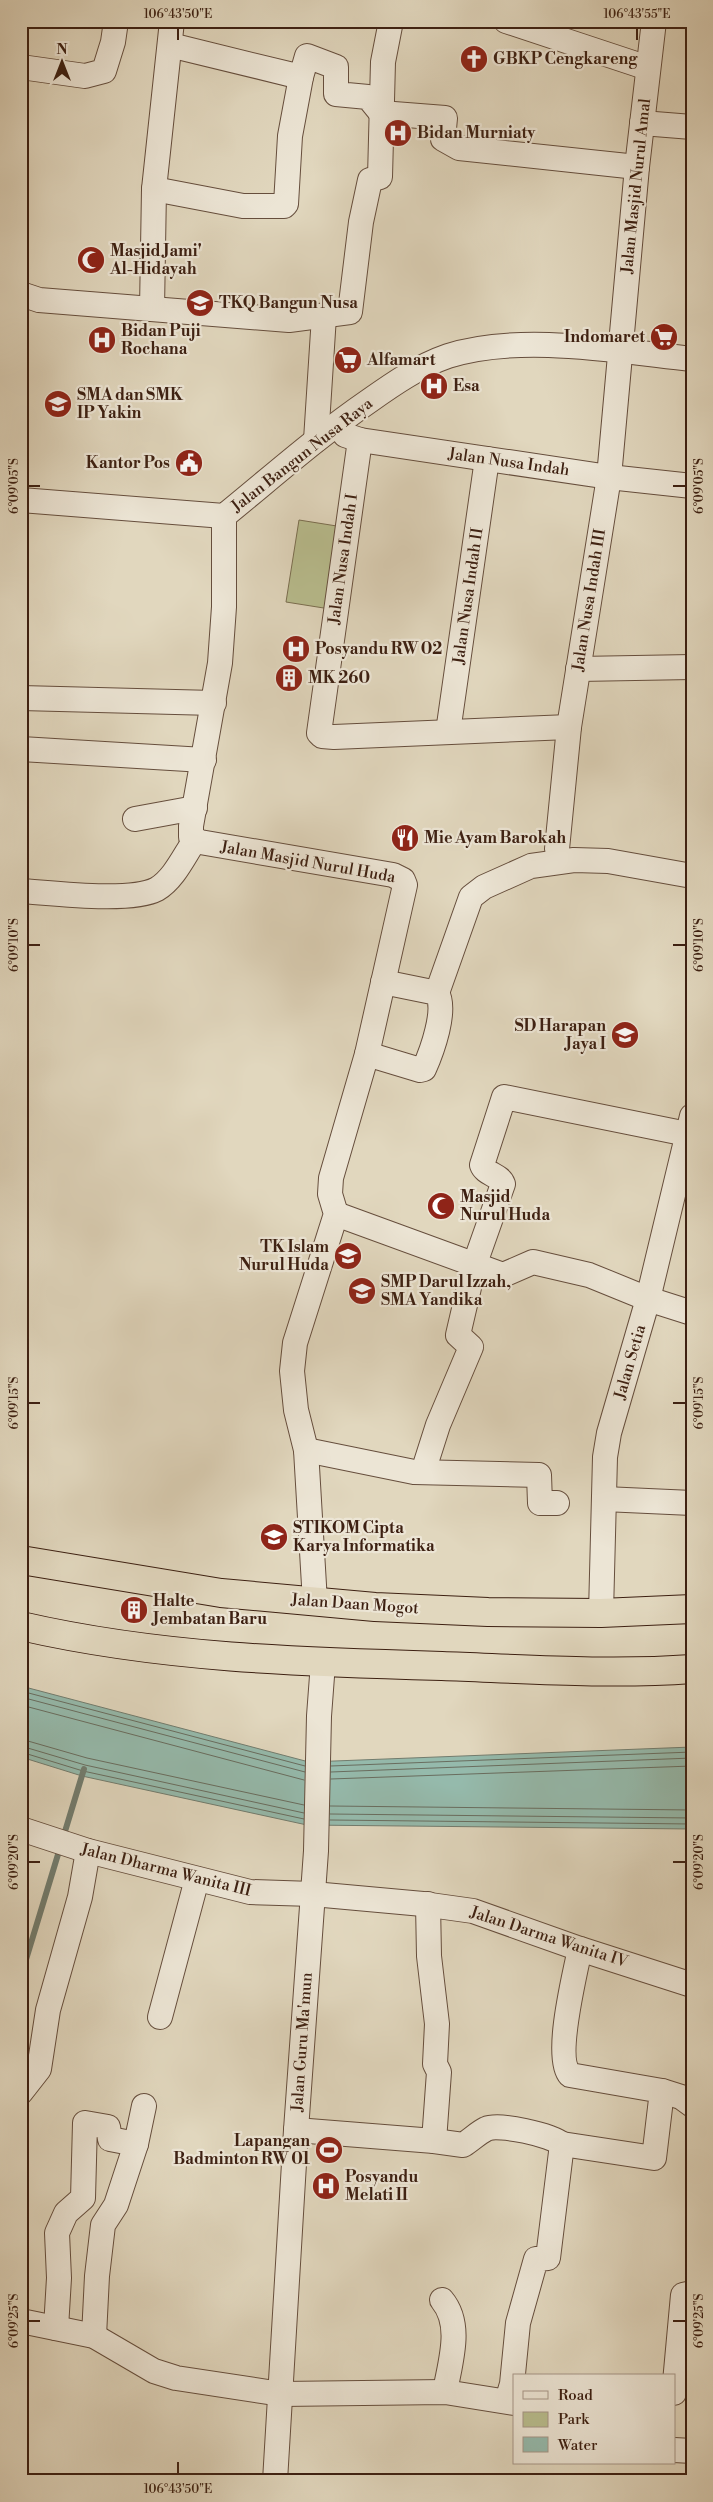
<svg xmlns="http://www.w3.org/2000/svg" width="713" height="2502" font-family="'Libre Bodoni',serif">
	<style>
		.green { fill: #b8bd8e; stroke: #7a6e50 }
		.water { fill: #95baac; stroke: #727c6e }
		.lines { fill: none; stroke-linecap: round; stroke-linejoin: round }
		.shore { stroke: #696d5f; stroke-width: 1 }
		.stream { stroke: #727c6e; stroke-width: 6 }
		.minor-casing { stroke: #664e3d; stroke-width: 26 }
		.highway-casing { stroke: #3d2012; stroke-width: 30 }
		.minor { stroke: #ece5d5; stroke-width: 24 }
		.highway { stroke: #e1d7be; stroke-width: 28 }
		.ticks { fill: none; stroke: #3d2012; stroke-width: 2 }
		.labels { text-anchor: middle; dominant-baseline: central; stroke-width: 4.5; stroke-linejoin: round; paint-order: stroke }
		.poi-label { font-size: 16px; font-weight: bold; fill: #3d2012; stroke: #ece5d5; text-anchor: start }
		.street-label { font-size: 16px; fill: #3d2012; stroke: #ece5d5 }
		.neatline { fill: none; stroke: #3d2012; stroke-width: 2 }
		.ticks-label { font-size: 12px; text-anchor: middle; fill: #3d2012 }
	</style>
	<rect width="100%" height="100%" fill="#e1d7be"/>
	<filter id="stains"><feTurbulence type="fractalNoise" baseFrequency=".004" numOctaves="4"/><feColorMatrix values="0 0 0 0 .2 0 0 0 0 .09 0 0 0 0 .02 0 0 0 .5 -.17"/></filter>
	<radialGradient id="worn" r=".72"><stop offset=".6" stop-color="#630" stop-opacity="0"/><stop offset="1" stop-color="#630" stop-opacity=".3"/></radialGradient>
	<!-- green -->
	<path class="green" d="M 299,520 L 343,527 L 330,609 L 286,602 Z"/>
	<!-- water -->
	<path class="water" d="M 21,1686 L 309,1762 L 692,1747 L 692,1829 L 307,1825 L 82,1776 L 21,1757 Z"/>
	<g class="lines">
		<!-- shore -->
		<g class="shore">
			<path d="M 21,1691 L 305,1766"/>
			<path d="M 21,1697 L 305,1772"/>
			<path d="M 21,1705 L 304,1780"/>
			<path d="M 21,1739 L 87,1758 L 304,1805"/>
			<path d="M 21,1746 L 85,1765 L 304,1813"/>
			<path d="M 21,1752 L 83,1771 L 304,1819"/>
			<path d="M 331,1766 L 692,1752"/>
			<path d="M 331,1772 L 692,1758"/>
			<path d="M 331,1779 L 692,1766"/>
			<path d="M 330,1806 L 692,1810"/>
			<path d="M 330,1814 L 692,1818"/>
			<path d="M 330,1820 L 692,1824"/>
		</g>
		<!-- stream -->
		<path class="stream" d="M 21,1976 L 84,1769"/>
		<defs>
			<g id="minor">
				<path d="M 506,21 L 648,68"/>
				<path d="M 170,45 L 301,77 L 307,56 L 336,67 L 336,94 L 368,97 L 381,113 L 445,118 L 443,139 L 459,148 L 637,167"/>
				<path d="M 21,67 L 85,76 L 104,71 L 113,42 L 116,21"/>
				<path d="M 642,123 L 692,127"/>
				<path d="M 154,189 L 243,206 L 284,206 L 286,204 L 290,136 L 301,77"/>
				<path d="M 21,294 L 39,300 L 289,320 L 350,312 L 361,222 L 370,180 L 380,177 L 383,62 L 391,21"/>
				<path d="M 152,309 L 154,189 L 172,21"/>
				<path d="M 345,435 L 360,440 L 609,477 L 692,486"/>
				<path d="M 316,440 L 324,316"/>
				<path d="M 360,440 L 319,733 L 322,736 L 334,737 L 569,727"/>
				<path d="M 21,500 L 224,516 C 272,477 318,436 369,401 C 393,384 419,366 448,356 C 519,333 618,351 692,359"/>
				<path d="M 224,516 L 224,607 L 220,663 L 191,826 L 191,837 L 200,842 L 393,875 L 403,880 L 405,885 L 367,1054 L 331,1178 L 330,1194 L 336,1214 L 295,1343 L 292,1371 L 296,1410 L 306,1450 L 315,1602"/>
				<path d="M 578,669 L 692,667"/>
				<path d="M 21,698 L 214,703"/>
				<path d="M 448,732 L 487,459"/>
				<path d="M 21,749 L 204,760"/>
				<path d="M 135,819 L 195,808"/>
				<path d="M 557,849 L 569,727 L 609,477 L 637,167 L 654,21"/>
				<path d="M 21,891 C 52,893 131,903 157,889 C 174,879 184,856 195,840"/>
				<path d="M 437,993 L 471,897 L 484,887 L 531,866 L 574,860 L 608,861 L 692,876"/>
				<path d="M 367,1054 L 420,1070 L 424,1069 C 432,1051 447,1010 437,993 L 383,982"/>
				<path d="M 336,1214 L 503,1275 L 533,1262 L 589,1275 L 648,1299 L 692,1313"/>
				<path d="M 306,1450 L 414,1472 L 539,1475 L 540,1503 L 557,1503"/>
				<path d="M 423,1472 L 438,1425 L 471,1347 L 458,1335 L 474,1266 L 503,1184 C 500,1175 485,1174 482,1165 L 504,1097 L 692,1135"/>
				<path d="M 604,1499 L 692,1503"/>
				<path d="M 601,1613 L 605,1457 L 609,1433 L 648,1299 L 692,1116"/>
				<path d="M 21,1829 L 88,1851 L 250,1892 L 313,1894 L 423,1904 L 473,1911 L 580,1949 L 692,1985"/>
				<path d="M 160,2017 L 197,1879"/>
				<path d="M 662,2091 L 681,2097 L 692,2105"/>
				<path d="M 21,2092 L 39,2069 L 48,2010 L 80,1897 L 88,1851"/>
				<path d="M 296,2130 L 434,2141 L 439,2072 L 435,2064 L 437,2024 L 429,1956 L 428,1904"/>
				<path d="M 434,2141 L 463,2145 C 471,2140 478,2133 486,2129 C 499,2123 551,2135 562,2144 L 548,2258 L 536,2259 L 518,2323 L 512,2384 L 507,2401"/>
				<path d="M 562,2144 L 654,2158 L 662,2091 L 570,2075 C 554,2058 575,1973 580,1949"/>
				<path d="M 442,2300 C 463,2325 450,2362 445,2392"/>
				<path d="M 21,2321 L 94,2336 L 154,2371 L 176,2378 L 281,2394 L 445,2392 L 514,2403"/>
				<path d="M 56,2328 L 59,2278 L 57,2233 L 66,2213 L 83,2198 L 85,2123 L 108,2127 L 110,2139 L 136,2144"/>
				<path d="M 94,2336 L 97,2276 L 103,2225 L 116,2205 L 136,2144 L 144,2106"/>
				<path d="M 674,2393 L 683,2295 L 692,2293"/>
				<path d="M 674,2450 L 692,2451"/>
				<path d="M 275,2481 L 296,2130 L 316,1851 L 319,1716 L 323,1663"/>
			</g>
			<g id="highway">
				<path d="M 21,1560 L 221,1593 L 375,1607 L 488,1612 L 601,1613 L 692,1609"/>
				<path d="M 21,1626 C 160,1658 301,1662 442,1666 C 525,1669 609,1675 692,1669"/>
			</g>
		</defs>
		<!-- minor casing -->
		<use href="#minor" class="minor-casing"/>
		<!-- highway casing -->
		<use href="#highway" class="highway-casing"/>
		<!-- minor -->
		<use href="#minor" class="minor"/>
		<!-- highway -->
		<use href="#highway" class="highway"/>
	</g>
	<!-- ticks -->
	<path class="ticks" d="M 178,28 L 178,40M 637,28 L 637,40M 28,486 L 40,486M 673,486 L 686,486M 28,945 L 40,945M 673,945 L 686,945M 28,1403 L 40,1403M 673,1403 L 686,1403M 28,1862 L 40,1862M 673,1862 L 686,1862M 28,2321 L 40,2321M 673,2321 L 686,2321M 178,2462 L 178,2474"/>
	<!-- icons -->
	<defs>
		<symbol id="church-disc" viewBox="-11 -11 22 22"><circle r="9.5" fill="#8f2418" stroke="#ece5d5"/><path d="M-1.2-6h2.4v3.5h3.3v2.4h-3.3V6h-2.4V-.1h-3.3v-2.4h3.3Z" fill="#fff"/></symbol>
		<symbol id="hospital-disc" viewBox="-11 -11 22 22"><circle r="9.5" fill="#8f2418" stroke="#ece5d5"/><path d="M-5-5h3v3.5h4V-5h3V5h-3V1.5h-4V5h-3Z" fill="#fff"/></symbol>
		<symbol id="mosque-disc" viewBox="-11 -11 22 22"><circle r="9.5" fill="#8f2418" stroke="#ece5d5"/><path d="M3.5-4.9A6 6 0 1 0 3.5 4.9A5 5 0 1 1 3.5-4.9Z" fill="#fff"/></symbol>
		<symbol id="school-disc" viewBox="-11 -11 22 22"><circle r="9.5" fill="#8f2418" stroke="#ece5d5"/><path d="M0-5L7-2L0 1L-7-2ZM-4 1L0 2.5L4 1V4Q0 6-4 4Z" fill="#fff"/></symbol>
		<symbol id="supermarket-disc" viewBox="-11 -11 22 22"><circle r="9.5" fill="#8f2418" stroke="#ece5d5"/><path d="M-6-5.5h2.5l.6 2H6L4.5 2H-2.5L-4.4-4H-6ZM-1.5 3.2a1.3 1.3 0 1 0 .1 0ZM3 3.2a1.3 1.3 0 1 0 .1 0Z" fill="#fff"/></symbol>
		<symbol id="civic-disc" viewBox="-11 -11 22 22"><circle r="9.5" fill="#8f2418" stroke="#ece5d5"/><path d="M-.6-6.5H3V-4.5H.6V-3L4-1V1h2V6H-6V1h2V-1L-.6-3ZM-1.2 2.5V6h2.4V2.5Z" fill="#fff"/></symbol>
		<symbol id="building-disc" viewBox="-11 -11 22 22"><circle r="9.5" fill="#8f2418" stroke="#ece5d5"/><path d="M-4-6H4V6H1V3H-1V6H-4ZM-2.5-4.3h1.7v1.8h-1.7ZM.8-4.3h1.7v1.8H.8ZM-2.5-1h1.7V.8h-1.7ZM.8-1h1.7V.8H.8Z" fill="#fff"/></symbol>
		<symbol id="restaurant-disc" viewBox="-11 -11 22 22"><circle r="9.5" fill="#8f2418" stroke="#ece5d5"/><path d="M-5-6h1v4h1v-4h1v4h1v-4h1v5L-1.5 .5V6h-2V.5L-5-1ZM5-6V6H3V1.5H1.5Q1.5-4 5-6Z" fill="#fff"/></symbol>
		<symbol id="university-disc" viewBox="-11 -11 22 22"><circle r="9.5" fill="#8f2418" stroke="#ece5d5"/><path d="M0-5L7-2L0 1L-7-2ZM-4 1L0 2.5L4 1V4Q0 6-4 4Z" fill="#fff"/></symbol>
		<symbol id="stadium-disc" viewBox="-11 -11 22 22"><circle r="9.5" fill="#8f2418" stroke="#ece5d5"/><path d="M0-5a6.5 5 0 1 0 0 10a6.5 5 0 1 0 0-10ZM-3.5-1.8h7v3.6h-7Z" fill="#fff"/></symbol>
	</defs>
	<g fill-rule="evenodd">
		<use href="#church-disc" x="458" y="43" width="32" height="32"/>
		<use href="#hospital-disc" x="382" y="117" width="32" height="32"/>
		<use href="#mosque-disc" x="75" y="244" width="32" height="32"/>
		<use href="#school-disc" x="184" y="287" width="32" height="32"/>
		<use href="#supermarket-disc" x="648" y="321" width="32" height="32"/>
		<use href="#hospital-disc" x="86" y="324" width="32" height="32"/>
		<use href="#supermarket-disc" x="332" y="344" width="32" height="32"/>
		<use href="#hospital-disc" x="418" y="370" width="32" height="32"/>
		<use href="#school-disc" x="42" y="388" width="32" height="32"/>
		<use href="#civic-disc" x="173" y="447" width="32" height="32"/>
		<use href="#hospital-disc" x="280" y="633" width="32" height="32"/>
		<use href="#building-disc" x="273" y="662" width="32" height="32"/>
		<use href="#restaurant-disc" x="389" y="822" width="32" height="32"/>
		<use href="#school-disc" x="609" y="1019" width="32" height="32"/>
		<use href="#mosque-disc" x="425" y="1190" width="32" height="32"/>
		<use href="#school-disc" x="332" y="1240" width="32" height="32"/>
		<use href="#school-disc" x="346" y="1275" width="32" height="32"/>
		<use href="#university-disc" x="258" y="1521" width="32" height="32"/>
		<use href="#building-disc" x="118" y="1594" width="32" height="32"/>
		<use href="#stadium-disc" x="313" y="2134" width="32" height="32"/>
		<use href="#hospital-disc" x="310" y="2170" width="32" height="32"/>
	</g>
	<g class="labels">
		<!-- poi labels -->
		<g class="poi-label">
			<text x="493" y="59">GBKP Cengkareng</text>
			<text x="417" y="133">Bidan Murniaty</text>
			<text x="110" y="251">Masjid Jami'<tspan x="110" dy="18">Al-Hidayah</tspan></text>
			<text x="219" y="303">TKQ Bangun Nusa</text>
			<text x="121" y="331">Bidan Puji<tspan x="121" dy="18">Rochana</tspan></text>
			<text x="645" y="337" text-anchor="end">Indomaret</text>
			<text x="367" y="360">Alfamart</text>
			<text x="453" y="386">Esa</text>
			<text x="77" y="395">SMA dan SMK<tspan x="77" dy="18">IP Yakin</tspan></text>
			<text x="170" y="463" text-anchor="end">Kantor Pos</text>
			<text x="315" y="649">Posyandu RW 02</text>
			<text x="308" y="678">MK 260</text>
			<text x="424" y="838">Mie Ayam Barokah</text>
			<text x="606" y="1026" text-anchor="end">SD Harapan<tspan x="606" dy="18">Jaya I</tspan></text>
			<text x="460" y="1197">Masjid<tspan x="460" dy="18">Nurul Huda</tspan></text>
			<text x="329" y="1247" text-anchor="end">TK Islam<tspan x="329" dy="18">Nurul Huda</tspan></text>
			<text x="381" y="1282">SMP Darul Izzah,<tspan x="381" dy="18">SMA Yandika</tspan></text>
			<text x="293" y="1528">STIKOM Cipta<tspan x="293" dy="18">Karya Informatika</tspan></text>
			<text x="153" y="1601">Halte<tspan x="153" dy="18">Jembatan Baru</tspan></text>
			<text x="310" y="2141" text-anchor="end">Lapangan<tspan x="310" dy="18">Badminton RW 01</tspan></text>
			<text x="345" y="2177">Posyandu<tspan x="345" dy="18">Melati II</tspan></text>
		</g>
		<!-- street labels -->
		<g class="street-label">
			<text transform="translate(636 186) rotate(-84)">Jalan Masjid Nurul Amal</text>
			<text transform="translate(302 455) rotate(-38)">Jalan Bangun Nusa Raya</text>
			<text transform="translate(509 462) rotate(8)">Jalan Nusa Indah</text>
			<text transform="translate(343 559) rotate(-82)">Jalan Nusa Indah I</text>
			<text transform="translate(468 596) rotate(-82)">Jalan Nusa Indah II</text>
			<text transform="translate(589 600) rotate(-81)">Jalan Nusa Indah III</text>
			<text transform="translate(308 862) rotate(10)">Jalan Masjid Nurul Huda</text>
			<text transform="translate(630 1362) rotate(-74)">Jalan Setia</text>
			<text transform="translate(355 1604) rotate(4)">Jalan Daan Mogot</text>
			<text transform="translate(166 1870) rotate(14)">Jalan Dharma Wanita III</text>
			<text transform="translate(549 1937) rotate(18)">Jalan Darma Wanita IV</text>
			<text transform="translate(302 2042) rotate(-86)">Jalan Guru Ma'mun</text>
		</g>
	</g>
	<!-- margin -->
	<rect width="713" height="2502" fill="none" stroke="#e1d7be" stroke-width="55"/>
	<!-- legend -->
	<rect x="513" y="2374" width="162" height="90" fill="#ece5d5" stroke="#a69687"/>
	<rect x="523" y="2391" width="25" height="8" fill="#ece5d5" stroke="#a69687"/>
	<text x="558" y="2400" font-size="15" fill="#3d2012">Road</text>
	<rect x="523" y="2412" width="25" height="15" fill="#b8bd8e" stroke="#a69687"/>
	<text x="558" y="2424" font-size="15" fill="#3d2012">Park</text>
	<rect x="523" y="2437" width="25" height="15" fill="#95baac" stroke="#a69687"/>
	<text x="558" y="2450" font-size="15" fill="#3d2012">Water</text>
	<!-- north arrow -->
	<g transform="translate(62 62)" stroke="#ece5d5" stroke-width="4" paint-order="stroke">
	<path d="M0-4L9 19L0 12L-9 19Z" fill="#3d2012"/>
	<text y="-8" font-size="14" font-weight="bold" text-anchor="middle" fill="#3d2012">N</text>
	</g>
	<rect x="28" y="28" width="658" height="2446" class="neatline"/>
	<g class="ticks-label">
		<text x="178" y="18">106°43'50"E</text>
		<text x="637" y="18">106°43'55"E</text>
		<text transform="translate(14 486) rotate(-90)" y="4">6°09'05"S</text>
		<text transform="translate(699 486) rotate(-90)" y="4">6°09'05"S</text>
		<text transform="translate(14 945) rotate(-90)" y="4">6°09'10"S</text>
		<text transform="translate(699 945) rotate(-90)" y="4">6°09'10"S</text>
		<text transform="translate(14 1403) rotate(-90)" y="4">6°09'15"S</text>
		<text transform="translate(699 1403) rotate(-90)" y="4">6°09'15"S</text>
		<text transform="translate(14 1862) rotate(-90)" y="4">6°09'20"S</text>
		<text transform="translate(699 1862) rotate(-90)" y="4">6°09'20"S</text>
		<text transform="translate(14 2321) rotate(-90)" y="4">6°09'25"S</text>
		<text transform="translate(699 2321) rotate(-90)" y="4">6°09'25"S</text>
		<text x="178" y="2493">106°43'50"E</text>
	</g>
	<rect width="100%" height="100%" filter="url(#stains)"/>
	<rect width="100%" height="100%" fill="url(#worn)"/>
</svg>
